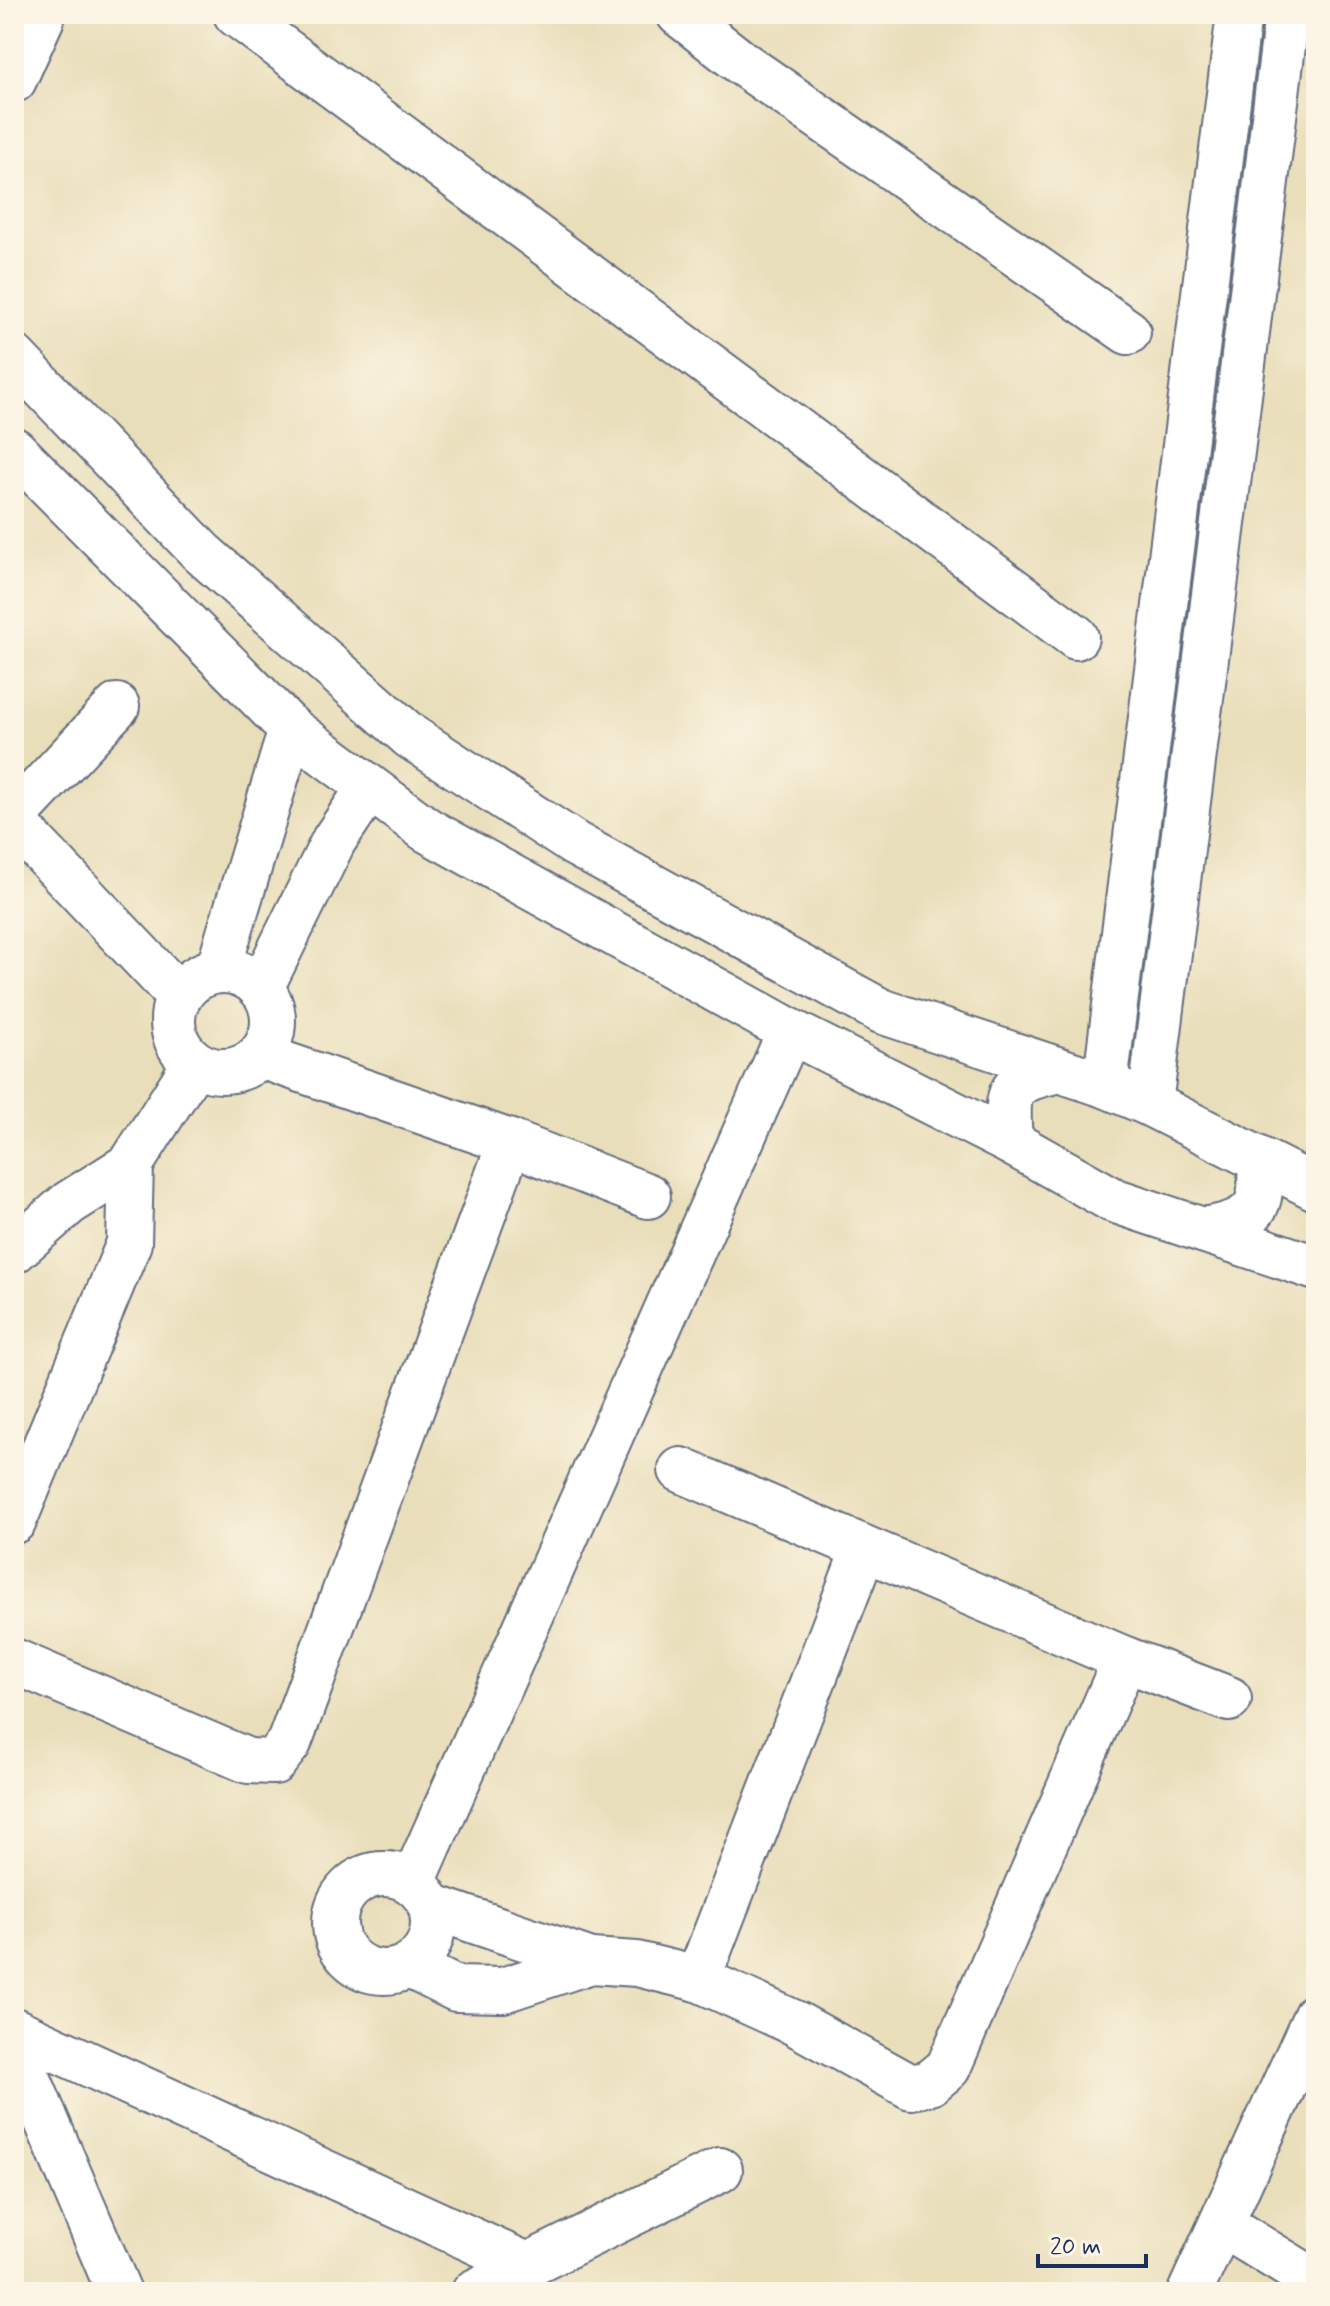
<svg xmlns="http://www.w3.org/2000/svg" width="1330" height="2306" font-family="Mynerve,sans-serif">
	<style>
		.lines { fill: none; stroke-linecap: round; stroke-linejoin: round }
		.minor-casing { stroke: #636c7e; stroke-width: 48 }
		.minor { stroke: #fff; stroke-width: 44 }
	</style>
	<rect width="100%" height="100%" fill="#fcf5e5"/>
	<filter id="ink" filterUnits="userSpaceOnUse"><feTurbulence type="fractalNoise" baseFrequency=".0125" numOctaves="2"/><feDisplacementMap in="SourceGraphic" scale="16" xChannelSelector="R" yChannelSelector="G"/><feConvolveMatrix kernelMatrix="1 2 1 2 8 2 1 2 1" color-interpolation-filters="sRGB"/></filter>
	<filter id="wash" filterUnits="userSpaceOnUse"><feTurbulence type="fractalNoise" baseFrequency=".006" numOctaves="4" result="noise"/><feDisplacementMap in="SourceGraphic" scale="32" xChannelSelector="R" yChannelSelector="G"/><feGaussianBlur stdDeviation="1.8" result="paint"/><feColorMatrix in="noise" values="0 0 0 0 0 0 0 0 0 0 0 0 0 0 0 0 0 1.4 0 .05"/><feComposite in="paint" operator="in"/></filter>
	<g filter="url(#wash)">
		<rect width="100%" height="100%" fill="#e9deba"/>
	</g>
	<g filter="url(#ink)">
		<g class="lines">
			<defs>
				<g id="minor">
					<path d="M 236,14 L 1076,637"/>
					<path d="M 679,14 L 743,64 L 1128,332"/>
					<path d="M 14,80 L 42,18"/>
					<path d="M 14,357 L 202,553 L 411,737 L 575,844 L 881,1011 L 1105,1085 L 1150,1104 L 1316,1188"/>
					<path d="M 14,450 L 291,729 L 427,830 L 790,1031 L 1010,1142 L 1113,1200 L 1316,1268"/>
					<path d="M 14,816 L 117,706"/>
					<path d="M 14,822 L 179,996"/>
					<path d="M 218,970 L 291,729"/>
					<circle cx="223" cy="1021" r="50"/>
					<path d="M 261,988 L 334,840 L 369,788"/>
					<path d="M 261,1056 L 510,1142 L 648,1196"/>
					<path d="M 1105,1085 L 1239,14"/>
					<path d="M 1150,1104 L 1287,14"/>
					<path d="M 1010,1142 C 1007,1092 1004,1082 1056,1071"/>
					<path d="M 1203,1230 C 1228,1226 1259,1220 1260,1189 C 1261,1179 1259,1172 1262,1163"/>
					<path d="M 14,1251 L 69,1203 L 131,1164 L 195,1063"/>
					<path d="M 681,1470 L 1125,1659 L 1229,1699"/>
					<path d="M 14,1521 L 129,1243 L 131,1164"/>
					<path d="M 14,1661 L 248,1761 L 274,1762 L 289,1743 L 510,1142"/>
					<circle cx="384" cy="1923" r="49"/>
					<path d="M 413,1882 L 790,1031"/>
					<path d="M 431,1906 L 591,1961 L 637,1964 L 698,1979 L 795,2023 L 911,2087 L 930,2083 L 948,2068 L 1125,1659"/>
					<path d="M 410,1966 L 456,1989 L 503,1990 L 591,1961"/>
					<path d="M 698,1979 L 864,1549"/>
					<path d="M 14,2030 L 527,2265"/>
					<path d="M 14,2044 L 119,2292"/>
					<path d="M 1223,2225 L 1316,2282"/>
					<path d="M 474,2292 L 720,2170"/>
					<path d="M 1190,2292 L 1316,2015"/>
				</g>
			</defs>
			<!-- minor casing -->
			<use href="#minor" class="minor-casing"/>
			<!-- minor -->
			<use href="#minor" class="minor"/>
		</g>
	</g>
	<!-- margin -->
	<rect width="1330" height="2306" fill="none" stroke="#fcf5e5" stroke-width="48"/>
	<!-- scale -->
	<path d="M1038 2254v12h108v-12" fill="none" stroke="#1b2f5e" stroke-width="4"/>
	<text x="1050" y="2254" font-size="24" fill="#1b2f5e" stroke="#fcf5e5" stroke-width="6" paint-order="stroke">20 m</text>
</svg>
